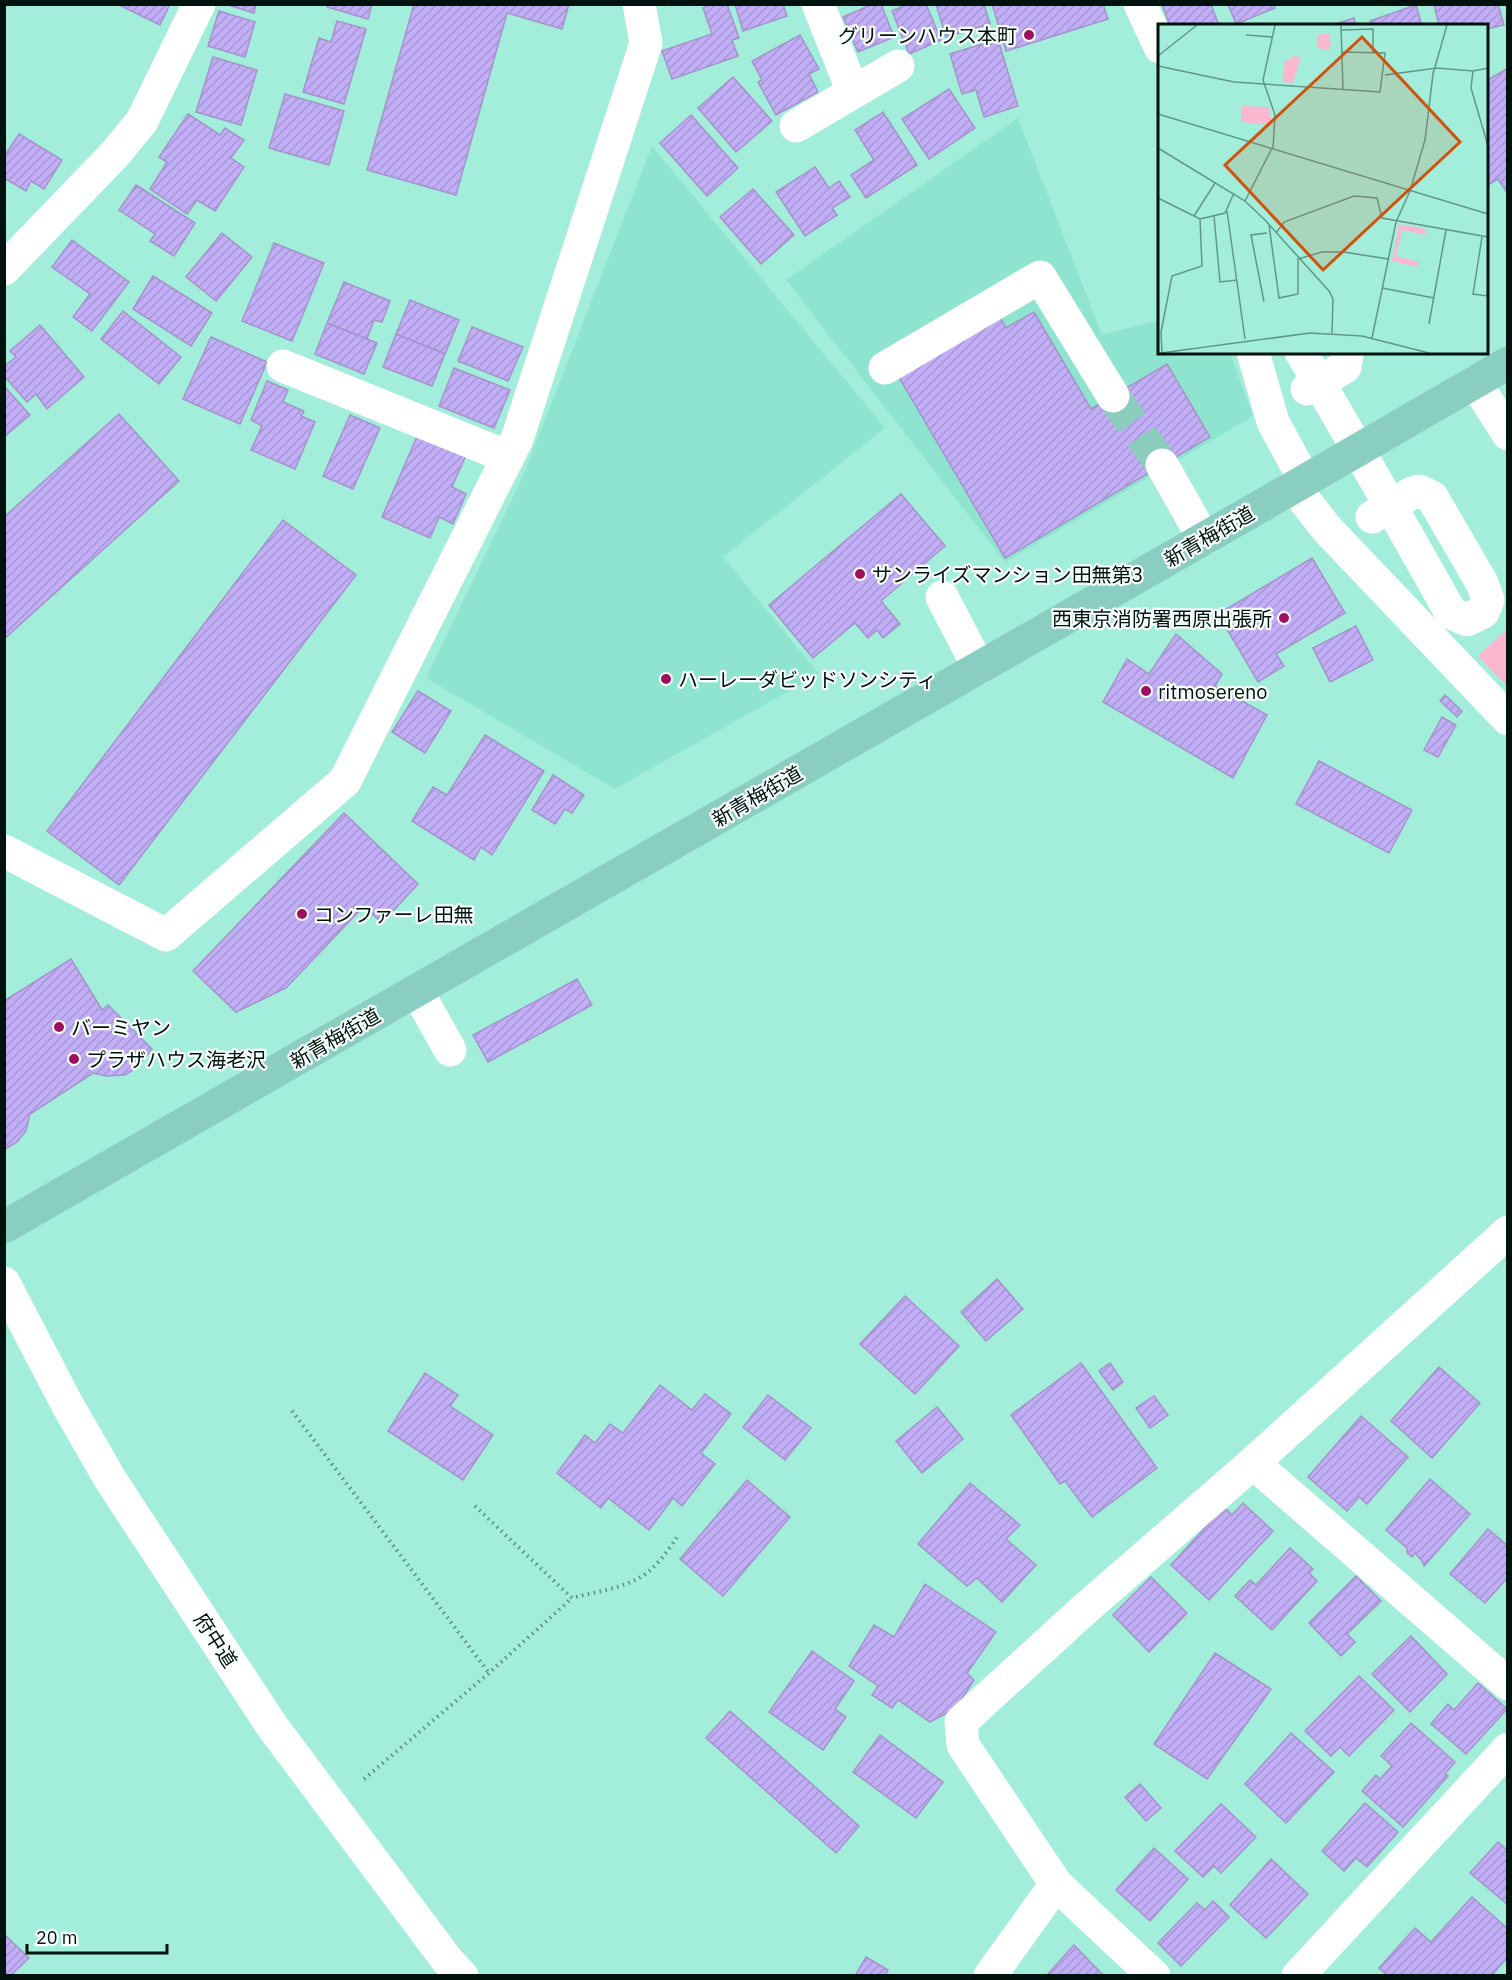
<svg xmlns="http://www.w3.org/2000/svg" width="1512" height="1980" font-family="'IBM Plex Sans','Noto Sans JP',sans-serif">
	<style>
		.built { fill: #8fe4cf }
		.park { fill: #fab7ce }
		.building { fill: url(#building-hatch); stroke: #a394ca; stroke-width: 1.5 }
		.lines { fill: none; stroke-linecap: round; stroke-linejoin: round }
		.minor-tunnel { stroke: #8acdbc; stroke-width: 33; stroke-dasharray: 33 16; stroke-linecap: butt }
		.path { stroke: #5b8e81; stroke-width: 4; stroke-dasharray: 1.5 4.5; stroke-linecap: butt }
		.minor { stroke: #fff; stroke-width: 33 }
		.major { stroke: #89cec0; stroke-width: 33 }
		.poi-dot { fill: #9e105b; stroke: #f8fffd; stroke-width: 2 }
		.labels { text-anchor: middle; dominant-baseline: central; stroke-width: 4.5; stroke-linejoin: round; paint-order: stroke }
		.poi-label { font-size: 20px; fill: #00120d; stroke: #f8fffd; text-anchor: start }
		.street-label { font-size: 20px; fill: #00120d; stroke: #f8fffd }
		.inset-road { fill: none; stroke: #619689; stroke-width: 1.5 }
		.view { fill: #d1520c; fill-opacity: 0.15; stroke: #d1520c; stroke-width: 3 }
		.inset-edge { fill: none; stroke: #00120d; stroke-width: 3 }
	</style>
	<defs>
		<pattern id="building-hatch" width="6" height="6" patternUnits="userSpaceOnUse" patternTransform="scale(1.5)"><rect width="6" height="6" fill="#c2aef6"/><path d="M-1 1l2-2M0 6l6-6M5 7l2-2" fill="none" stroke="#a595d2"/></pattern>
	</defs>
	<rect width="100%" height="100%" fill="#a2eedb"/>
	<!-- built -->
	<g class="built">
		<path d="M 1018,118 L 1102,335 L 1159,320 L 1160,352 L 1230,353 L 1253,416 L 1005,562 L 786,280 Z"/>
		<path d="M 652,146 L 885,428 L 723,557 L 819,674 L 615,789 L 426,678 L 523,476 Z"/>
	</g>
	<!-- park -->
	<path class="park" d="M 1507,629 L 1507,686 L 1478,656 Z"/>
	<!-- building -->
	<g class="building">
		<path d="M 117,4 L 170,4 L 160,25 Z"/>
		<path d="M 225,4 L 256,4 L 254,13 Z"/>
		<path d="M 328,4 L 372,4 L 368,19 L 327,7 Z"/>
		<path d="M 414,4 L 569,4 L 562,29 L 507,13 L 456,195 L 367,170 Z"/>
		<path d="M 713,4 L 727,4 L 739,38 L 732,40 L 738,56 L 672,79 L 662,51 L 712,34 L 703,8 Z"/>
		<path d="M 735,4 L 783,4 L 787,16 L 743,31 Z"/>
		<path d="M 873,4 L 881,4 L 894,37 L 858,52 L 843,17 Z"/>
		<path d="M 908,4 L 926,4 L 941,40 L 909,54 L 892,11 Z"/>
		<path d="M 936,4 L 984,4 L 990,24 L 946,37 Z"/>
		<path d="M 992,4 L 1103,4 L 1108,19 L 1006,51 Z"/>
		<path d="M 1162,4 L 1211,4 L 1219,26 L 1170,26 Z"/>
		<path d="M 1228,4 L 1273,4 L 1275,8 L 1236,24 Z"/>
		<path d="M 1434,4 L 1498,4 L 1504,25 L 1486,29 L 1486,26 L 1439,26 Z"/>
		<path d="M 1416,5 L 1422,26 L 1372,26 L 1370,21 Z"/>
		<path d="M 219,11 L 255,22 L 245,57 L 208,46 Z"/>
		<path d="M 1354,18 L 1356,26 L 1329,26 Z"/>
		<path d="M 337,21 L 366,29 L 344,104 L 303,92 L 319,38 L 331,42 Z"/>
		<path d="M 800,35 L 819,69 L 809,74 L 818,92 L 776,115 L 758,82 L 762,80 L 752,61 Z"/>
		<path d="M 998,39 L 1018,106 L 984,117 L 976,90 L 962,94 L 950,54 Z"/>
		<path d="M 213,57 L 257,70 L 241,125 L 196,112 Z"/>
		<path d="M 1508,68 L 1508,194 L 1498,179 L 1486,186 L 1486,81 Z"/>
		<path d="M 733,77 L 772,121 L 736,152 L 698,108 Z"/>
		<path d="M 949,89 L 975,128 L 929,159 L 902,119 Z"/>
		<path d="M 285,94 L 344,111 L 329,165 L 269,148 Z"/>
		<path d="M 883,112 L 917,165 L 866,198 L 851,175 L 874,160 L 855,130 Z"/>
		<path d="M 188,114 L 220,135 L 225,128 L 244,140 L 231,158 L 244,167 L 215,211 L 197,200 L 187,214 L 150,189 L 167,162 L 159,157 Z"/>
		<path d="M 691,115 L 738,168 L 707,196 L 660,143 Z"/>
		<path d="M 19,134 L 62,160 L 44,189 L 31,181 L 26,191 L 4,178 L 4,157 Z"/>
		<path d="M 815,167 L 829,188 L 839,181 L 850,197 L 832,208 L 837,215 L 805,236 L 776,192 Z"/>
		<path d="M 136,185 L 195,223 L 174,256 L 150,241 L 155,234 L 119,210 Z"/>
		<path d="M 753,189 L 794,235 L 761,264 L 720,217 Z"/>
		<path d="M 222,233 L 252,257 L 216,301 L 186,277 Z"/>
		<path d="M 72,240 L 129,282 L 92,331 L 73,317 L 90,294 L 52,267 Z"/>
		<path d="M 274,243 L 324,263 L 292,341 L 242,321 Z"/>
		<path d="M 153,276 L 212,313 L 191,346 L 133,309 Z"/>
		<path d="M 344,282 L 390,301 L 382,322 L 374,320 L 367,339 L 327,323 Z"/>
		<path d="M 410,300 L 459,320 L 445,354 L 396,334 Z"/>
		<path d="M 123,311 L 181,357 L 159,384 L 101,339 Z"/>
		<path d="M 1034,312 L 1091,409 L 1167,364 L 1210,437 L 1005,558 L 897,374 L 999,315 L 1006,328 Z"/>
		<path d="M 327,323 L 377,343 L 364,374 L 315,354 Z"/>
		<path d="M 40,325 L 84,377 L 47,409 L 36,394 L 27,402 L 4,376 L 4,366 L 16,357 L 10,351 Z"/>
		<path d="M 472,327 L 523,347 L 508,381 L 458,361 Z"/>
		<path d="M 396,334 L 445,354 L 432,386 L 383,367 Z"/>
		<path d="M 211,337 L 267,362 L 240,424 L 183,399 Z"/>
		<path d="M 454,368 L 510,390 L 494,428 L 439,406 Z"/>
		<path d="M 267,381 L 288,390 L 283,402 L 304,411 L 301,416 L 315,422 L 295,469 L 251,450 L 262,426 L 251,420 Z"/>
		<path d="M 4,386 L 30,415 L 4,437 Z"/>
		<path d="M 119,414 L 179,481 L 4,639 L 4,517 Z"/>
		<path d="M 350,415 L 380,428 L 353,489 L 323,476 Z"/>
		<path d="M 419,432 L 467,453 L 452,487 L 466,494 L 453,524 L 439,517 L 430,538 L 382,517 Z"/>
		<path d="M 901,494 L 945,546 L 881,601 L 900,624 L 883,638 L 877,630 L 868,638 L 855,623 L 813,658 L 769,605 Z"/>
		<path d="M 283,520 L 356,575 L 119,885 L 47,831 Z"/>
		<path d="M 1312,558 L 1345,613 L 1276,654 L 1284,666 L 1258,682 L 1218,614 Z"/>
		<path d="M 1356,626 L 1373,660 L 1330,682 L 1313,648 Z"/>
		<path d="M 1176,634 L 1222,674 L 1215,686 L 1267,715 L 1233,778 L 1103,702 L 1127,659 L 1149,674 Z"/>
		<path d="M 418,691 L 451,711 L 425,753 L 392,732 Z"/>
		<path d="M 1445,695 L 1462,711 L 1457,717 L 1440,701 Z"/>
		<path d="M 1442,717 L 1456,725 L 1438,757 L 1424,750 Z"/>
		<path d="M 485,735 L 544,771 L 492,855 L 481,847 L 474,860 L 412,821 L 433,787 L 447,795 Z"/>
		<path d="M 1319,761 L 1412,810 L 1389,853 L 1296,804 Z"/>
		<path d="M 553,775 L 584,795 L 572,813 L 565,809 L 555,824 L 532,810 Z"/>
		<path d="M 344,813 L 418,884 L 382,923 L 364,906 L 286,988 L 236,1012 L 193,971 Z"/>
		<path d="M 71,959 L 102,1010 L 108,1005 L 152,1049 L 136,1068 L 125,1075 L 107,1076 L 93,1073 L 30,1114 L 26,1131 L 17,1142 L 4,1150 L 4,1001 Z"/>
		<path d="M 577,979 L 592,1005 L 488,1062 L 473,1035 Z"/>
		<path d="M 997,1279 L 1023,1309 L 986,1341 L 961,1312 Z"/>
		<path d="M 905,1296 L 959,1346 L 915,1394 L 860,1344 Z"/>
		<path d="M 1081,1363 L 1157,1468 L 1092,1517 L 1065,1481 L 1060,1484 L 1011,1415 Z"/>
		<path d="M 1110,1363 L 1123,1382 L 1113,1390 L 1099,1371 Z"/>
		<path d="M 1439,1367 L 1480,1403 L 1432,1458 L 1391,1421 Z"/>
		<path d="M 425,1373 L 458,1395 L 450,1406 L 493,1435 L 463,1480 L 388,1431 Z"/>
		<path d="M 660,1385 L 692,1410 L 705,1394 L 731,1414 L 701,1453 L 715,1464 L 682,1506 L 673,1498 L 649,1530 L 608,1498 L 601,1508 L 557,1473 L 585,1435 L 595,1443 L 610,1424 L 623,1433 Z"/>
		<path d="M 768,1395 L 811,1428 L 785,1460 L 743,1427 Z"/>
		<path d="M 1154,1396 L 1168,1415 L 1150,1428 L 1136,1408 Z"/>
		<path d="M 937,1407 L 963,1439 L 922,1473 L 896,1441 Z"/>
		<path d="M 1361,1416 L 1408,1457 L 1367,1504 L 1359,1497 L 1347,1511 L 1308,1477 Z"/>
		<path d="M 1430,1479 L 1470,1514 L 1424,1566 L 1422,1561 L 1415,1553 L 1412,1557 L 1407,1553 L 1407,1548 L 1386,1530 Z"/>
		<path d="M 747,1480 L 790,1517 L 723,1596 L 680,1559 Z"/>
		<path d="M 970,1483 L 1020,1525 L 1006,1539 L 1036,1565 L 1002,1602 L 977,1578 L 967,1586 L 918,1544 Z"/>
		<path d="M 1243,1503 L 1273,1531 L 1209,1600 L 1171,1565 L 1224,1507 L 1232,1515 Z"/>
		<path d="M 1488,1529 L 1508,1546 L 1508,1577 L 1485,1603 L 1450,1574 Z"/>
		<path d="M 1290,1548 L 1313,1569 L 1309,1573 L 1317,1581 L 1272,1630 L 1235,1596 L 1250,1580 L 1256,1585 Z"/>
		<path d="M 1356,1576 L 1381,1601 L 1347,1634 L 1355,1642 L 1341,1656 L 1309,1623 Z"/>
		<path d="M 1151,1577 L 1187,1613 L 1149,1652 L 1113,1615 Z"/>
		<path d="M 925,1584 L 996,1632 L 967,1673 L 974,1680 L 956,1708 L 930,1722 L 898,1700 L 892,1708 L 872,1695 L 878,1686 L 849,1666 L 874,1625 L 894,1637 Z"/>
		<path d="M 1411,1636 L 1447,1674 L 1410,1712 L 1372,1674 Z"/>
		<path d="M 812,1651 L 854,1681 L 835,1709 L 846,1717 L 823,1750 L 769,1712 Z"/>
		<path d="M 1215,1653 L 1271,1689 L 1207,1779 L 1154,1744 Z"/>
		<path d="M 1359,1676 L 1394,1710 L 1349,1756 L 1340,1747 L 1331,1756 L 1305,1731 Z"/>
		<path d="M 1478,1683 L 1507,1709 L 1466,1754 L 1431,1724 L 1448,1704 L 1454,1710 Z"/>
		<path d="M 730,1711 L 859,1826 L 836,1853 L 706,1738 Z"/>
		<path d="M 1411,1723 L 1455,1762 L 1445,1774 L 1448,1776 L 1403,1827 L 1362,1791 L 1376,1775 L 1380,1779 L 1392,1766 L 1381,1756 Z"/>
		<path d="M 1291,1733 L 1334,1772 L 1286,1823 L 1245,1784 Z"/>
		<path d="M 880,1735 L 943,1782 L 916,1818 L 853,1772 Z"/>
		<path d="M 1140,1784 L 1161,1808 L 1146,1821 L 1125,1797 Z"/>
		<path d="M 1365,1803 L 1398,1832 L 1367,1867 L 1356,1858 L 1344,1871 L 1322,1851 Z"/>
		<path d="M 1221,1804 L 1256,1837 L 1221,1873 L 1214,1866 L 1203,1877 L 1175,1851 Z"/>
		<path d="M 1498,1842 L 1508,1851 L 1508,1905 L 1470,1873 Z"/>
		<path d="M 1154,1848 L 1188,1879 L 1150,1921 L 1116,1890 Z"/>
		<path d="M 1271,1859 L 1308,1894 L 1266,1938 L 1230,1905 Z"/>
		<path d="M 1472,1897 L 1508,1929 L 1508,1957 L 1491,1976 L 1388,1976 L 1379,1968 L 1415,1928 L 1431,1942 Z"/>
		<path d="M 1213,1901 L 1229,1917 L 1181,1966 L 1158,1943 L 1197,1903 L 1205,1910 Z"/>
		<path d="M 4,1934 L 29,1958 L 10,1976 L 4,1973 Z"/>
		<path d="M 1074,1945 L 1104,1976 L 1046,1976 Z"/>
		<path d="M 866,1957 L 888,1970 L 884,1976 L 855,1976 Z"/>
	</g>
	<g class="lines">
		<!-- minor-tunnel -->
		<path class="minor-tunnel" d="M 1113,396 L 1162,465"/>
		<!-- path -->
		<g class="path">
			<path d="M 292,1411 L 489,1673"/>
			<path d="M 475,1506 L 572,1598 C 594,1592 620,1589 639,1578 C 653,1571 669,1550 677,1537"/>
			<path d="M 364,1779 L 489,1673 L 572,1598"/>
		</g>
		<!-- minor -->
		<g class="minor">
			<path d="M 818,4 L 853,92"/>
			<path d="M 1140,4 L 1160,47"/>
			<path d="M 796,126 L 898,66"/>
			<path d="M 4,269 L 114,155 L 142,121 L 199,4"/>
			<path d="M 1253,352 L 1273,422 L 1305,481"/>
			<path d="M 1301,352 C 1352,439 1402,525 1451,613 L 1467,620 L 1483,612 L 1488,600 L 1482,583 L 1432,497 L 1419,491 L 1410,494 L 1372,517"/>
			<path d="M 283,366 L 508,457"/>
			<path d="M 885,368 L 1040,277 L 1113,396"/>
			<path d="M 1475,382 L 1508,434"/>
			<path d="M 1307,389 L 1345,367 L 1347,355 L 1346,352"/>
			<path d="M 1162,465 L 1204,539"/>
			<path d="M 1294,487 L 1327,529 L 1508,719"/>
			<path d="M 942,597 L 979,668"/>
			<path d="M 4,851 L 166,935 L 345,781 L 517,439 L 646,43 L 639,4"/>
			<path d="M 417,991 L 450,1050"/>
			<path d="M 4,1283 L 67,1404 L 110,1479 L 272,1726 L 447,1960 L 462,1976"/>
			<path d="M 1253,1463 L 1508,1684"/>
			<path d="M 990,1976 L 1056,1884"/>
			<path d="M 1154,1976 L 1056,1884 L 963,1745 L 961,1722 L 1086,1608 L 1253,1463 L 1508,1232"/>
			<path d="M 1298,1976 L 1508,1749"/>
		</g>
		<!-- major -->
		<path class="major" d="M 4,1227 L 1294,487 L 1508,363"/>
	</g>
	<!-- markers -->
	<g class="poi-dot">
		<circle cx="1029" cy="35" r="6"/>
		<circle cx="860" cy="574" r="6"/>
		<circle cx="1284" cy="618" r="6"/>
		<circle cx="666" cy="679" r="6"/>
		<circle cx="1146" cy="691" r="6"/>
		<circle cx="302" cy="914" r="6"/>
		<circle cx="59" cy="1027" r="6"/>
		<circle cx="74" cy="1059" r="6"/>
	</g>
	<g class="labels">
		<!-- poi labels -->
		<g class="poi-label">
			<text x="1017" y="35" text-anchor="end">グリーンハウス本町</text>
			<text x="872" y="574">サンライズマンション田無第3</text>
			<text x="1272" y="618" text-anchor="end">西東京消防署西原出張所</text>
			<text x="678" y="679">ハーレーダビッドソンシティ</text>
			<text x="1158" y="691">ritmosereno</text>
			<text x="314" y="914">コンファーレ田無</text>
			<text x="71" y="1027">バーミヤン</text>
			<text x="86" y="1059">プラザハウス海老沢</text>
		</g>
		<!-- street labels -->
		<g class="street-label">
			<text transform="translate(1209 536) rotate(-30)">新青梅街道</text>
			<text transform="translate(757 796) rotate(-30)">新青梅街道</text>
			<text transform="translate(335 1038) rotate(-30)">新青梅街道</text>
			<text transform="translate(216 1640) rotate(57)">府中道</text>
		</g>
	</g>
	<!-- overview -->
	<g transform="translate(1158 24)">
		<rect width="330" height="330" fill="#a2eedb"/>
		<path d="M 172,9 L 172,20 L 182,22 L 172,22 L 172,26 L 160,24 L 159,11 ZM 84,82 L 111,83 L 114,101 L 83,98 Z" fill="#fab7ce"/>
		<path d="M 133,32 L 143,33 L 135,59 L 125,58 L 127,36 L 133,36 ZM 241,200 L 268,205 L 267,211 L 244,206 L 238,232 L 261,238 L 259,243 L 234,237 Z" fill="#fab7ce"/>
		<path class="inset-road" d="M 183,1 L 185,65M 183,6 L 215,5 L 215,28M 88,11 L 115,13M 0,32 L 39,1M 0,42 L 76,58 L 222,68 L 227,29 L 184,28M 315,47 L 313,64 L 330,122M 227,51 L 279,44 L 315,47 L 330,44M 0,90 L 330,190M 0,124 L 87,177 L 107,196 L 171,267 L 175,275 L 174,309M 115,125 L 117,91 L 105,56 L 117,1M 0,174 L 42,195 L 67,189 L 76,169M 87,177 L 114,124M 69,187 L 87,315M 36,192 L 57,159M 56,192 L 62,258 L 79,256M 111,201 L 121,274 L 140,270 L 140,235 L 164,228 L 185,228M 118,209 L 126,198 L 196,172 L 219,174 L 224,194 L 330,213M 324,213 L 315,270 L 329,272 L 330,264M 186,228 L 230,235M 224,264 L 276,274M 106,278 L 93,211 L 109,209M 271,300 L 288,206M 214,314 L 238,198 L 252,167 L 267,116 L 275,50 L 289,1M 3,329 L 152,309 L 204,312 L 271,329M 4,329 L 3,308 L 14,252 L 44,242 L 42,195"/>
		<path class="view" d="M 204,13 L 302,118 L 165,246 L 67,141 Z"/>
		<rect width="330" height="330" class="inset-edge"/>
	</g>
	<!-- border -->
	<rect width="1512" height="1980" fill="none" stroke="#00120d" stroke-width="12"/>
	<!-- scale -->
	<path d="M27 1944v9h140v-9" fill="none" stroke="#00120d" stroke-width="3"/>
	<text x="36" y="1944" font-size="18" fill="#00120d" stroke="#f8fffd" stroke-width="4.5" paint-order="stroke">20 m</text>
</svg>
